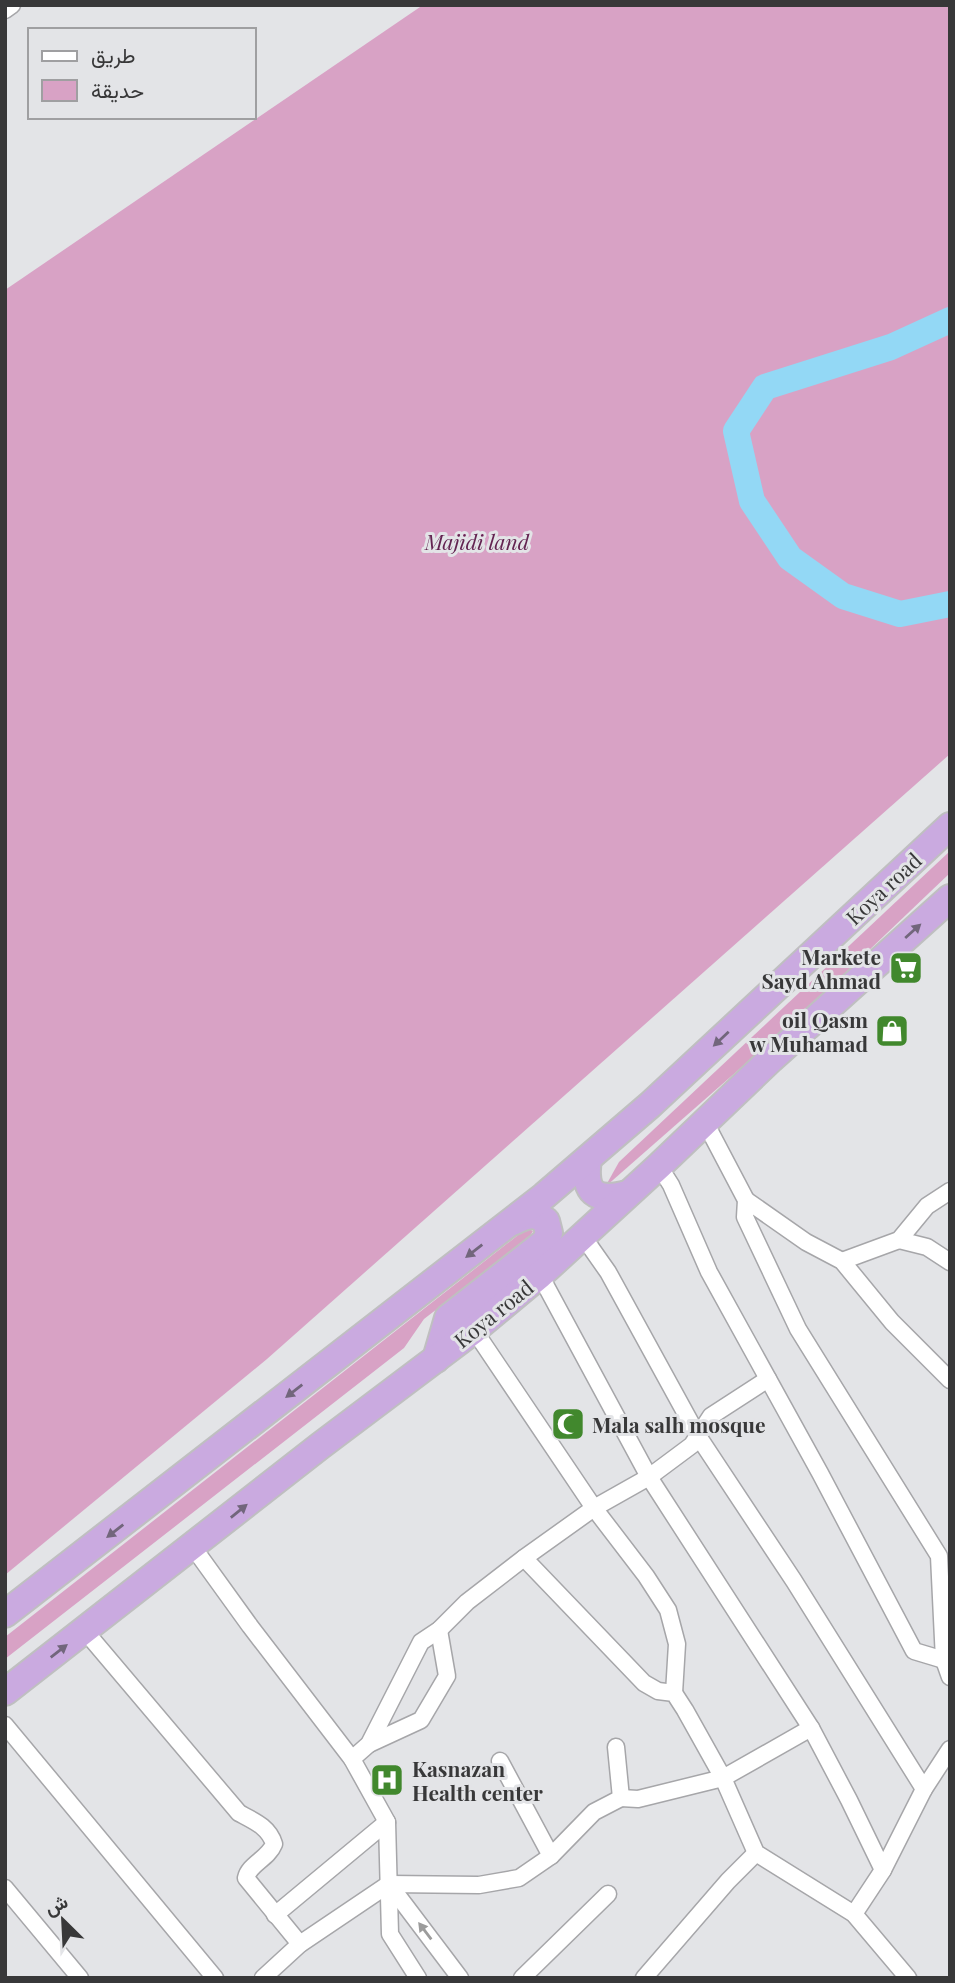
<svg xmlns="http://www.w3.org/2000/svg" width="955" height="1983" font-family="'Playfair Display',Vazirmatn,serif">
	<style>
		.green { fill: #d8a2c5 }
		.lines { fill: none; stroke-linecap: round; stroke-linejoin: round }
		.river { stroke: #93d8f5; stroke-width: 26 }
		.minor-casing { stroke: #a6a6a9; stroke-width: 19 }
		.trunk-casing { stroke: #bfbfc0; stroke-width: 30 }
		.minor { stroke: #fff; stroke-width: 16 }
		.trunk { stroke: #caaae0; stroke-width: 26 }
		.oneway { fill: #72667c }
		.oneway2 { fill: #9c9c9c }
		.labels { text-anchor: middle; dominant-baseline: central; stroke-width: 6; stroke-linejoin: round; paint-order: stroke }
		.park-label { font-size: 21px; font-style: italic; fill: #632351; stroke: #e3e4e7 }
		.street-label { font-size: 21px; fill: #383839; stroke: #e3e4e7 }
		.poi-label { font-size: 21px; font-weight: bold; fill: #383839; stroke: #e3e4e7; text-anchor: end }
	</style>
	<rect width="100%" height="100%" fill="#e3e4e7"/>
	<!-- green -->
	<g class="green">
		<path d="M 423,5 L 950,5 L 950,754 L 267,1359 L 5,1575 L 5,290 Z"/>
		<path d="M 950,851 L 950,873 L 800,1016 L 605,1187 L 619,1162 Z"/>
		<path d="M 527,1228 L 533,1231 L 529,1238 L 424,1319 L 404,1348 L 5,1659 L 5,1637 Z"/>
	</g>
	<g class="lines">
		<!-- river -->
		<path class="river" d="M 950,320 L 891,347 L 765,387 L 736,431 L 752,501 L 790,558 L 843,596 L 900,614 L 950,604"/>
		<defs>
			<g id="minor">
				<path d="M 5,10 L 12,5"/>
				<path d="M 705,1122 L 746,1200 L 745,1217 L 798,1329 L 939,1556 L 944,1660 L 950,1677"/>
				<path d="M 659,1166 L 671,1185 L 709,1272 L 820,1473 L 914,1651 L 944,1660"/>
				<path d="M 746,1200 L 806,1242 L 842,1261 L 892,1322 L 950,1380"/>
				<path d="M 582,1235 L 608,1272 L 698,1436 L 794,1581 L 924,1789"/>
				<path d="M 899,1240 L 927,1247 L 950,1262"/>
				<path d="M 842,1261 L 899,1240 L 927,1206 L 950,1191"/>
				<path d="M 540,1275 L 649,1477 L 811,1728 L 849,1800 L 883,1870"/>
				<path d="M 474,1330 L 594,1508 L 646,1576 L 668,1610 L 677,1644 L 674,1693"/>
				<path d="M 193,1547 L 250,1626 L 352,1759 L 387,1822 L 390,1934 L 418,1978"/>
				<path d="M 524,1558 L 594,1508 L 649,1477 L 692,1445 L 711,1416 L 768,1379"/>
				<path d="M 85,1631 L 239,1813 C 254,1821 269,1827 274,1844 C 268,1859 249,1864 246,1878 L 300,1944"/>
				<path d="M 5,1725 L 215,1978"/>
				<path d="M 369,1744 L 421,1720 L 447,1676 L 439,1630"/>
				<path d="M 352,1759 L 369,1744 L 421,1642 L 439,1630 L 467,1602 L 524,1558 L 644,1683 L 658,1691 L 674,1693 L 685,1710 L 723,1778 L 756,1853 L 854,1914 L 908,1978"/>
				<path d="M 500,1761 L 551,1856"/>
				<path d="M 621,1798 L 638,1799 L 723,1778 L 811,1728"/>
				<path d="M 389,1884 L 460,1978"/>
				<path d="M 5,1888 L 80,1978"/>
				<path d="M 854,1914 L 883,1870 L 924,1789 L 950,1749"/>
				<path d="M 275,1915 L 387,1822"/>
				<path d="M 263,1978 L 300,1944 L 389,1884 L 479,1885 L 519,1878 L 551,1856 L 594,1812 L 621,1798 L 616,1747"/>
				<path d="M 522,1978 L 608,1894"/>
				<path d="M 644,1978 L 728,1881 L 756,1853"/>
			</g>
			<g id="trunk">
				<path d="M 588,1159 C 583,1193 595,1202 627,1194"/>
				<path d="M 436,1359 L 448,1318 L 545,1242 L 549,1233 L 546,1221 C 534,1211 525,1216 512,1222"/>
				<path d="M 5,1614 L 544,1196 L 650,1105 L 950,826"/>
				<path d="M 5,1692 L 320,1446 L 474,1330 L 540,1275 L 659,1166 L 771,1059 L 950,898"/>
			</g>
		</defs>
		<!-- minor casing -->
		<use href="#minor" class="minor-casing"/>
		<!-- trunk casing -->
		<use href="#trunk" class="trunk-casing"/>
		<!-- minor -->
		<use href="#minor" class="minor"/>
		<!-- trunk -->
		<use href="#trunk" class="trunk"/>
	</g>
	<!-- one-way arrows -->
	<defs><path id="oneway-solid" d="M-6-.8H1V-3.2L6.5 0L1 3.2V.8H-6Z" transform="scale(1.75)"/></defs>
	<g class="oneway">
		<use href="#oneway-solid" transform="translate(913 931) rotate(-42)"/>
		<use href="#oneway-solid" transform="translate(721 1039) rotate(137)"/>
		<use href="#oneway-solid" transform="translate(474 1251) rotate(142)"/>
		<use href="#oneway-solid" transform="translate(294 1391) rotate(142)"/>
		<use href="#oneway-solid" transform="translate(239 1511) rotate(-39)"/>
		<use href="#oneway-solid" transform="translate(115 1531) rotate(142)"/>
		<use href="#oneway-solid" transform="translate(59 1651) rotate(-38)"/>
	</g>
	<use class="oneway2" href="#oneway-solid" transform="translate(425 1931) rotate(-127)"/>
	<!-- icons -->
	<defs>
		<symbol id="supermarket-square" viewBox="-11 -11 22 22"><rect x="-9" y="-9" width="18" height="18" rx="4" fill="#41882d" stroke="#e3e4e7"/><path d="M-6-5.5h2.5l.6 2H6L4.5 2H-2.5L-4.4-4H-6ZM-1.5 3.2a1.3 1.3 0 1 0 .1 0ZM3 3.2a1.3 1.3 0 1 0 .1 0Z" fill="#fff"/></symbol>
		<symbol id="shop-square" viewBox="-11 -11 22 22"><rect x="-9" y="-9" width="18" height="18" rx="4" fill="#41882d" stroke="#e3e4e7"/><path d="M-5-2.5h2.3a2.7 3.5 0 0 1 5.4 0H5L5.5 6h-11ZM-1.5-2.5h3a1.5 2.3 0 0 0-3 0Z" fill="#fff"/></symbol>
		<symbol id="mosque-square" viewBox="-11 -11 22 22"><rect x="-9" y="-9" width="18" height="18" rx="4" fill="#41882d" stroke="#e3e4e7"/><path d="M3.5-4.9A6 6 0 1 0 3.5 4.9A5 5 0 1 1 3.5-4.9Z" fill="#fff"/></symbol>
		<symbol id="hospital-square" viewBox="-11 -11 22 22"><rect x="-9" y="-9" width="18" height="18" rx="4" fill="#41882d" stroke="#e3e4e7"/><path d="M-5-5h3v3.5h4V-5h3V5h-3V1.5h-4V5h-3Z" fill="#fff"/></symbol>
	</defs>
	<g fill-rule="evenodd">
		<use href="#supermarket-square" x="887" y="949" width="38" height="38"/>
		<use href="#shop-square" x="873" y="1012" width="38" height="38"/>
		<use href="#mosque-square" x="549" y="1405" width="38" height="38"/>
		<use href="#hospital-square" x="368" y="1761" width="38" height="38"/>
	</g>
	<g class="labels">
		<!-- park labels -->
		<g class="park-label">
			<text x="477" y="541">Majidi land</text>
		</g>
		<!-- street labels -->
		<g class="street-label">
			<text transform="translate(883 888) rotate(-43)">Koya road</text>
			<text transform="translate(493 1313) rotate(-39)">Koya road</text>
		</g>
		<!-- poi labels -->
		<g class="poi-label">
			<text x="881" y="956">Markete<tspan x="881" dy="24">Sayd Ahmad</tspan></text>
			<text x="868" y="1019">oil Qasm<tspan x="868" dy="24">w Muhamad</tspan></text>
			<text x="592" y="1424" text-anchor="start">Mala salh mosque</text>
			<text x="412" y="1768" text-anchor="start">Kasnazan<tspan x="412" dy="24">Health center</tspan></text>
		</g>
	</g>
	<!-- border -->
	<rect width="955" height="1983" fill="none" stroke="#383839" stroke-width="14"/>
	<!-- legend -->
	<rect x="28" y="28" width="228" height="91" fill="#e3e4e7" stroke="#9f9fa1" stroke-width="2"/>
	<rect x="42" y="51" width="35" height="10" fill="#ffffff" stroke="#9f9fa1" stroke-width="2"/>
	<text x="91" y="63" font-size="21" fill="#383839">طريق</text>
	<rect x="42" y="80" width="35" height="21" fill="#d8a2c5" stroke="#9f9fa1" stroke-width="2"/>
	<text x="91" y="98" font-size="21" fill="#383839">حديقة</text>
	<!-- north arrow -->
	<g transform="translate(63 1920) rotate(336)" stroke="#e3e4e7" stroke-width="5" paint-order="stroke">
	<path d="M0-5L12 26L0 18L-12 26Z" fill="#383839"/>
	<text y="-10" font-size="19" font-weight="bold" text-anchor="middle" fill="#383839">ش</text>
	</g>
</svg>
